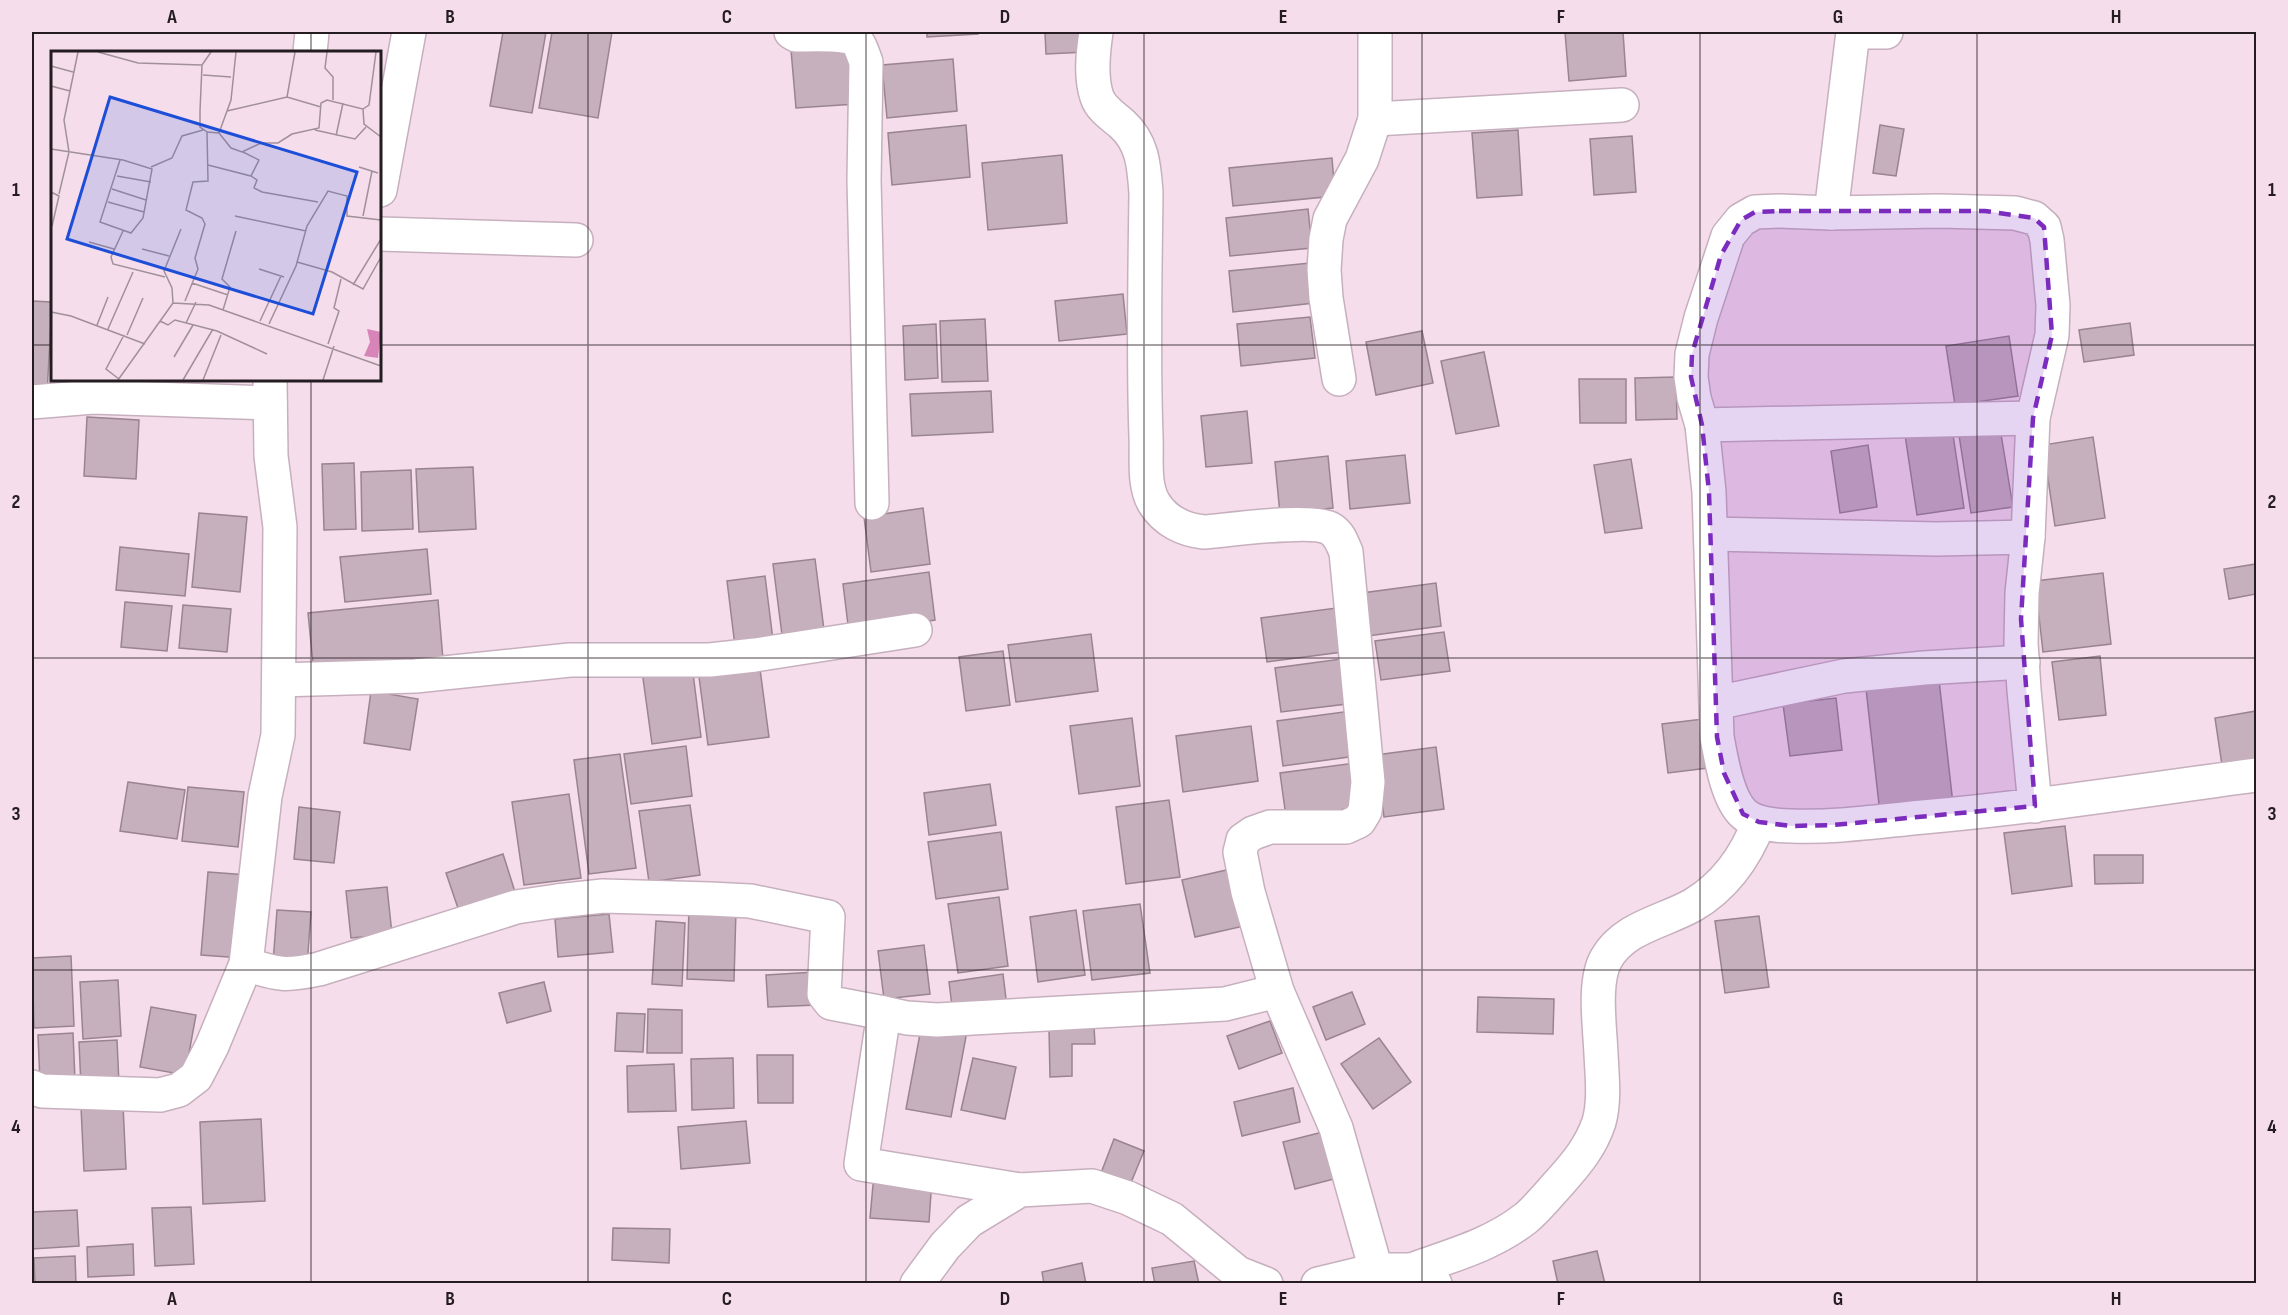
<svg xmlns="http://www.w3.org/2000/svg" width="2288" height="1315" font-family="'Sofia Sans Condensed',sans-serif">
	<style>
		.building { fill: #c6b0bd; stroke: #998490; stroke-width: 1.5 }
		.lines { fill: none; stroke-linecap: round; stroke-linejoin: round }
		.street-casing { stroke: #c7b0be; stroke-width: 36 }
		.street { stroke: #fff; stroke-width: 33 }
		.marked { fill: #7b2cbf; fill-opacity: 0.2; stroke: #7b2cbf; stroke-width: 4.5; stroke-dasharray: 12 8; stroke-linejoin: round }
		.grid { fill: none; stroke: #241c21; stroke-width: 1.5; stroke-opacity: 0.55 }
		.inset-road { fill: none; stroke: #a1909a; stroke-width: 1.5 }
		.view { fill: #1d4ed8; fill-opacity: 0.15; stroke: #1d4ed8; stroke-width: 3 }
		.inset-edge { fill: none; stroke: #241c21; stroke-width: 3 }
		.neatline { fill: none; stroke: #241c21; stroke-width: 2 }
		.grid-label { font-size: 20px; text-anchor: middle; font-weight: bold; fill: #241c21 }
	</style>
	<rect width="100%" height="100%" fill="#f5ddeb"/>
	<!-- building -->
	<g class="building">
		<path d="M 503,32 L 546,32 L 532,113 L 490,106 Z"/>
		<path d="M 552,32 L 612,32 L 598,118 L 539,108 Z"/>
		<path d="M 927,32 L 978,32 L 978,34 L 927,37 Z"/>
		<path d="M 1045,32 L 1085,32 L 1086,52 L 1046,54 Z"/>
		<path d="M 1565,32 L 1623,32 L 1626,76 L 1569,81 Z"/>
		<path d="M 850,45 L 856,104 L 796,108 L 791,50 Z"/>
		<path d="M 953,59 L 957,111 L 887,118 L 882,65 Z"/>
		<path d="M 966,125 L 970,177 L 892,185 L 888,133 Z"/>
		<path d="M 1880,125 L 1904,129 L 1896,176 L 1873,173 Z"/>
		<path d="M 1518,130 L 1522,195 L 1477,198 L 1472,133 Z"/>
		<path d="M 1632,136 L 1636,192 L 1594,195 L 1590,139 Z"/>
		<path d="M 1062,155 L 1067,223 L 988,230 L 982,163 Z"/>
		<path d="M 1332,158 L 1335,196 L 1233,206 L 1229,168 Z"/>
		<path d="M 1308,209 L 1312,248 L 1230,256 L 1226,218 Z"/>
		<path d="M 1310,263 L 1314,303 L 1233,312 L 1229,271 Z"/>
		<path d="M 1123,294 L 1127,334 L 1059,341 L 1055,301 Z"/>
		<path d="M 32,301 L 52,302 L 47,394 L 32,393 Z"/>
		<path d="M 1310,317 L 1315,358 L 1241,366 L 1237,324 Z"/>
		<path d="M 985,319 L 988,381 L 942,382 L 940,321 Z"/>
		<path d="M 2130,323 L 2134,355 L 2084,362 L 2079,330 Z"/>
		<path d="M 936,324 L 938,378 L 905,380 L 903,326 Z"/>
		<path d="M 1422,331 L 1433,383 L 1376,395 L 1366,342 Z"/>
		<path d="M 2009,336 L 2018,396 L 1955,405 L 1946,346 Z"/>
		<path d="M 1484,352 L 1499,426 L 1456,434 L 1441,361 Z"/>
		<path d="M 1676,377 L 1677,419 L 1636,420 L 1635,378 Z"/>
		<path d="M 1579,379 L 1626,379 L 1626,423 L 1580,423 Z"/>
		<path d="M 991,391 L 993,432 L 912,436 L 910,394 Z"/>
		<path d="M 1247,411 L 1252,463 L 1206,467 L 1201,416 Z"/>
		<path d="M 87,417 L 139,420 L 136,479 L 84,476 Z"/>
		<path d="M 1952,428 L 1964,508 L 1917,515 L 1905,435 Z"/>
		<path d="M 2000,428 L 2013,507 L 1971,513 L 1959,435 Z"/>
		<path d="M 2093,437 L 2105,518 L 2055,526 L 2043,445 Z"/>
		<path d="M 1868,445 L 1877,507 L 1840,513 L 1831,451 Z"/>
		<path d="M 1405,455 L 1410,503 L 1350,509 L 1346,461 Z"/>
		<path d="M 1328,456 L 1333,508 L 1280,514 L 1275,462 Z"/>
		<path d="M 1631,459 L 1642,528 L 1605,533 L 1594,465 Z"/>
		<path d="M 354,463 L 356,529 L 324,530 L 322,464 Z"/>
		<path d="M 473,467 L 476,529 L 419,532 L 416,469 Z"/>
		<path d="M 411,470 L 413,529 L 362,531 L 361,472 Z"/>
		<path d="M 923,508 L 930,564 L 871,572 L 864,517 Z"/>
		<path d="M 199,513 L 247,517 L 240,592 L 192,587 Z"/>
		<path d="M 120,547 L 189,554 L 185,596 L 116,590 Z"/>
		<path d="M 427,549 L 431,594 L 345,602 L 340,557 Z"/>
		<path d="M 815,559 L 824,630 L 782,635 L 773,564 Z"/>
		<path d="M 2256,564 L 2256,594 L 2229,599 L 2224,569 Z"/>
		<path d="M 929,572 L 935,620 L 849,633 L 843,584 Z"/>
		<path d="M 2103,573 L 2111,644 L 2043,652 L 2035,581 Z"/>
		<path d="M 765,576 L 773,640 L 735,646 L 727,581 Z"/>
		<path d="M 1436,583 L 1441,626 L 1368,636 L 1362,593 Z"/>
		<path d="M 438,600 L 443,660 L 314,673 L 308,613 Z"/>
		<path d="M 125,602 L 172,606 L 167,651 L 121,647 Z"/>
		<path d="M 183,605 L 231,609 L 227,652 L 179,648 Z"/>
		<path d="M 1344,607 L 1350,651 L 1267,662 L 1261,618 Z"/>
		<path d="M 1444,632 L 1450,671 L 1381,680 L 1375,641 Z"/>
		<path d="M 1091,634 L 1098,691 L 1016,702 L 1008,645 Z"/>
		<path d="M 1003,651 L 1010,705 L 966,711 L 959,657 Z"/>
		<path d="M 2100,656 L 2106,715 L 2059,720 L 2052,662 Z"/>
		<path d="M 1341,659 L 1347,704 L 1281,712 L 1275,668 Z"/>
		<path d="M 692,665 L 701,737 L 652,744 L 642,671 Z"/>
		<path d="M 760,669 L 769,737 L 708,745 L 699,677 Z"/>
		<path d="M 1939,680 L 1953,804 L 1880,813 L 1866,689 Z"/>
		<path d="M 371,691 L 418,699 L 410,750 L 364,743 Z"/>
		<path d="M 1836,698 L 1842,750 L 1790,756 L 1783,704 Z"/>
		<path d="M 1351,711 L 1356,756 L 1283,766 L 1277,721 Z"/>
		<path d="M 2256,711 L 2256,759 L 2222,765 L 2215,718 Z"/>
		<path d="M 1132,718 L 1140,786 L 1079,794 L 1070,726 Z"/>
		<path d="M 1703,719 L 1708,768 L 1668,773 L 1662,724 Z"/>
		<path d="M 1251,726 L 1258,781 L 1183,792 L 1176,736 Z"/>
		<path d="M 686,746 L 692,796 L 631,804 L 624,754 Z"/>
		<path d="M 1436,747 L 1444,809 L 1384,817 L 1376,755 Z"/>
		<path d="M 620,754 L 636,868 L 589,874 L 574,760 Z"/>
		<path d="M 1355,763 L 1361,807 L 1286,817 L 1280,773 Z"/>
		<path d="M 128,782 L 185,790 L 177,839 L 120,831 Z"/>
		<path d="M 990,784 L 996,825 L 929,835 L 924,793 Z"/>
		<path d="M 188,787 L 244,792 L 238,847 L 182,841 Z"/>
		<path d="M 569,794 L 581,878 L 524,885 L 512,802 Z"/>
		<path d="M 1169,800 L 1180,877 L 1126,884 L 1116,807 Z"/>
		<path d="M 690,805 L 700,875 L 649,882 L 639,811 Z"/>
		<path d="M 299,807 L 340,812 L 334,863 L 294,859 Z"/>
		<path d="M 2065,826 L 2072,886 L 2012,894 L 2004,833 Z"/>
		<path d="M 1001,832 L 1008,889 L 936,899 L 928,842 Z"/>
		<path d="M 503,854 L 516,895 L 460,914 L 446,873 Z"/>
		<path d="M 2094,855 L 2143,855 L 2143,883 L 2095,884 Z"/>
		<path d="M 1231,869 L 1244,926 L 1195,937 L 1182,880 Z"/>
		<path d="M 208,872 L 248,875 L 242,958 L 201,955 Z"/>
		<path d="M 387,887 L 392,934 L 351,938 L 346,891 Z"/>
		<path d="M 999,897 L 1008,966 L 958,973 L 948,904 Z"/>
		<path d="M 1140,904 L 1150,973 L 1092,980 L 1083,911 Z"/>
		<path d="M 689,907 L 736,909 L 734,981 L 687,979 Z"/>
		<path d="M 277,910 L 311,912 L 307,966 L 273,963 Z"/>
		<path d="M 1076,910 L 1085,975 L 1038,982 L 1030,917 Z"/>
		<path d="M 609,914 L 613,952 L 558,957 L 555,919 Z"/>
		<path d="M 1759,916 L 1769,987 L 1725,993 L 1715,921 Z"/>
		<path d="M 656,921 L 685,923 L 682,986 L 652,984 Z"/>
		<path d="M 924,945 L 930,994 L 884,999 L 878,951 Z"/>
		<path d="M 71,956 L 74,1026 L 34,1028 L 32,958 Z"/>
		<path d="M 815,972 L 817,1005 L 768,1007 L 766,975 Z"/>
		<path d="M 1003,974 L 1007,1007 L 953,1014 L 949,982 Z"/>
		<path d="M 118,980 L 121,1036 L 83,1039 L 80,982 Z"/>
		<path d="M 544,982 L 551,1011 L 507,1023 L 499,993 Z"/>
		<path d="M 1352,992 L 1365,1024 L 1326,1040 L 1313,1007 Z"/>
		<path d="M 1478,997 L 1554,999 L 1553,1034 L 1477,1032 Z"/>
		<path d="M 151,1007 L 196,1015 L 185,1075 L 140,1067 Z"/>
		<path d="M 648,1009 L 682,1010 L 682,1053 L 647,1053 Z"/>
		<path d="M 617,1013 L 645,1014 L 643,1052 L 615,1051 Z"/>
		<path d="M 1270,1021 L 1282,1053 L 1239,1069 L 1227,1036 Z"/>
		<path d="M 922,1023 L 967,1031 L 951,1117 L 906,1109 Z"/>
		<path d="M 1094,1027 L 1095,1044 L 1072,1044 L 1072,1076 L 1050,1077 L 1049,1028 Z"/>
		<path d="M 73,1033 L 75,1080 L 40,1082 L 38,1035 Z"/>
		<path d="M 1379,1038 L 1411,1082 L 1373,1109 L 1341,1064 Z"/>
		<path d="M 117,1040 L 119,1084 L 81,1086 L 79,1042 Z"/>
		<path d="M 757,1055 L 793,1055 L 793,1103 L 758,1103 Z"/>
		<path d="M 733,1058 L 734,1108 L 692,1110 L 691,1059 Z"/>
		<path d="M 973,1058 L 1016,1067 L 1005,1119 L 961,1110 Z"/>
		<path d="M 674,1064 L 676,1111 L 628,1112 L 627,1066 Z"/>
		<path d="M 1293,1088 L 1300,1122 L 1242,1136 L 1234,1102 Z"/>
		<path d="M 123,1105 L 126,1169 L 84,1171 L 81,1107 Z"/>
		<path d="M 261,1119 L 265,1201 L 203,1204 L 200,1122 Z"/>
		<path d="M 746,1121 L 750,1163 L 681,1169 L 678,1127 Z"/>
		<path d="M 1323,1132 L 1334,1179 L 1295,1189 L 1283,1142 Z"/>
		<path d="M 1114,1139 L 1144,1151 L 1130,1185 L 1101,1173 Z"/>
		<path d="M 874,1174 L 932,1179 L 929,1222 L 870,1218 Z"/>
		<path d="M 191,1207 L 194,1264 L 155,1266 L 152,1208 Z"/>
		<path d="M 77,1210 L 79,1246 L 32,1249 L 32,1212 Z"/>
		<path d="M 613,1228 L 670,1229 L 669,1263 L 612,1260 Z"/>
		<path d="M 133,1244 L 134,1275 L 88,1277 L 87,1247 Z"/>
		<path d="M 1597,1251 L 1605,1284 L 1558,1284 L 1553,1261 Z"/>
		<path d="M 75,1256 L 76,1284 L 35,1284 L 34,1258 Z"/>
		<path d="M 1194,1261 L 1199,1284 L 1155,1284 L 1152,1268 Z"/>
		<path d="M 1082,1263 L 1086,1284 L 1044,1284 L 1042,1272 Z"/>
	</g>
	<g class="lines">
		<defs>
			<g id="street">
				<path d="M 791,32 L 796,35 C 808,35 847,33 855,40 C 861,45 863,55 866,62 L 864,180 L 872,503"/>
				<path d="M 1096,32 C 1093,52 1090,77 1097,97 C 1101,109 1113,116 1122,124 C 1143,143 1144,166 1146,193 C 1145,274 1143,355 1146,436 C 1147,457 1143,485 1154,503 C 1165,521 1184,530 1204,532 C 1229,530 1313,518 1331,529 C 1340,535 1342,543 1346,552 L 1368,782 L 1365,811 L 1359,821 L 1346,827 L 1270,827 L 1253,833 L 1243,840 L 1240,852 L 1248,892 L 1277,991 L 1336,1128 L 1376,1270 L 1411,1270 L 1435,1284"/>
				<path d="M 1853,32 L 1886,32"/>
				<path d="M 310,52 L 312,32"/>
				<path d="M 1375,119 L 1622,105"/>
				<path d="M 380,190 L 409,32"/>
				<path d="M 1831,213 L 1853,32"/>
				<path d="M 380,234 L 576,240"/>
				<path d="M 1339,379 L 1326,298 L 1324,270 L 1326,239 L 1330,219 L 1362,159 L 1375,119 L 1375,32"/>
				<path d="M 32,402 L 93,397 L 270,403"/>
				<path d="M 1702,425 L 2033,418"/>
				<path d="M 1711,534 L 1937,539 L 2028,537"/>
				<path d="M 279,680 L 415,676 L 570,660 L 710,660 L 755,655 L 915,630"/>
				<path d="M 1716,703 L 1844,676 L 1924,668 L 2023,662"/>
				<path d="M 2035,806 L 2024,690 L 2021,643 L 2022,593 L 2028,537 L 2033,418 L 2052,335 L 2053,305 L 2047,240 L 2044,227 L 2034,218 L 2015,213 L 1939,211 L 1831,213 L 1779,211 L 1755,212 L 1741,220 L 1728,236 L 1701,318 L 1692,354 L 1691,377 L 1694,398 L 1702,425 L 1709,492 L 1717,737 C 1721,758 1727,799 1744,814 C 1755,824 1777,826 1791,826 C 1835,828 1880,821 1923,817 C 2035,807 2145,790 2256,775"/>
				<path d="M 246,964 C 277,975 287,976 319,969 L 516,907 L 557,901 L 603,896 L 710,899 L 750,901 L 828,917 L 824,994 L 831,1003 L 884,1013"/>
				<path d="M 32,1087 L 42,1091 L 160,1095 L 179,1090 L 196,1077 L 212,1046 L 246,964 L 265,796 L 278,735 L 280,527 L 271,456 L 270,380"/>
				<path d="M 1020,1190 L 861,1164 L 884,1013 L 907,1018 L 937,1020 L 1225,1004 L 1277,991"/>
				<path d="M 1411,1270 C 1450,1256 1492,1245 1526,1218 C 1538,1208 1549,1194 1560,1182 C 1577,1163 1591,1146 1599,1122 C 1605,1101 1602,1075 1601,1054 C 1600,1028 1593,982 1606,959 C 1624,927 1663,922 1693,905 C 1725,886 1746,856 1759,822"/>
				<path d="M 917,1284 L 945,1246 L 969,1221 L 1020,1190 L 1092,1186 L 1128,1198 L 1172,1219 L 1238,1273 L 1266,1284"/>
				<path d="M 1318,1284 L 1376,1270"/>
			</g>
		</defs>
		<!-- street casing -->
		<use href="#street" class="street-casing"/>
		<!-- street -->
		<use href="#street" class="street"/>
	</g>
	<!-- marked area -->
	<path class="marked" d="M 1779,211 L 1985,211 L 2034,218 L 2044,227 L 2052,335 L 2033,418 L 2021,619 L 2035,806 L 1833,825 L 1791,826 L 1759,822 L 1743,814 L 1724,773 L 1717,737 L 1709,492 L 1702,425 L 1691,377 L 1692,354 L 1721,255 L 1741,220 L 1755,212 Z"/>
	<!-- grid -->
	<path class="grid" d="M 311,32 L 311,52M 588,32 L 588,1284M 866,32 L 866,1284M 1144,32 L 1144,1284M 1422,32 L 1422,1284M 1700,32 L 1700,1284M 1977,32 L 1977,1284M 32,345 L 52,345M 380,345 L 2256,345M 311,380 L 311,1284M 32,658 L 2256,658M 32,970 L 2256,970"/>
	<!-- overview -->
	<g transform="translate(51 51)">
		<rect width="330" height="330" fill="#f5ddeb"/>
		<path d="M 316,278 L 330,281 L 327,307 L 313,305 L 319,291 Z" fill="#d785b9"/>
		<path class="inset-road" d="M 47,1 L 87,12 L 151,14M 276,1 L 274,17 L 282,26 L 282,49M 0,15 L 22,21M 152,24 L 180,26M 0,35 L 19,40M 236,46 L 244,1M 312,58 L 318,54 L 325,1M 176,60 L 236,46 L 270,56M 264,79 L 304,88 L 315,76M 156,81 L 168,82 L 180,97 L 191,101 L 210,92 L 227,92 L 241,83 L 268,77 L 270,52 L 276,49 L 312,58 L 313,73 L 330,86M 168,82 L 180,49 L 185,1M 285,85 L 292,52M 0,98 L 72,109 L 101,118 L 92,167 L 80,182 L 49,171 L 69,109M 157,114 L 200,125 L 208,109 L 192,101M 100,116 L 121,107 L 131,85 L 152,79M 308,116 L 327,122M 66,125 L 100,131M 200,125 L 206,129 L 203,137 L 211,141 L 267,151M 61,138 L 95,149M 0,141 L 8,145 L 1,175M 8,143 L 18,101 L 13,69 L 27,1M 57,151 L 93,161M 184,165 L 255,180M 312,165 L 321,120M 130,178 L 113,220 L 121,237 L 122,252 L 158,254 L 330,315M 72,180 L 60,206 L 62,213 L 114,226M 38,191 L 63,198M 91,198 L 118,205M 246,211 L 281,221 L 312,238 L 330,206M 208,218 L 233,226M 141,232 L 177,244M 302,234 L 330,188M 134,250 L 147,218 L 144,207 L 154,173 L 151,167 L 135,159 L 142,131 L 157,130 L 156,81 L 149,76 L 149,60 L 151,14 L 160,1M 172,259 L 179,236 L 171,228 L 185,180M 0,261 L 20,265 L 94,293M 109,270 L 117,274 L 124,269 L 166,280 L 216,303M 209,270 L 230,225M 135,272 L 145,251M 218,273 L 245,215 L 256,175 L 277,140 L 296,145 L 296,165 L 330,169M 46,274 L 57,246M 57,278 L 82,221M 76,284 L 92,247M 277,293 L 288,260 L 283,257 L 290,228M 123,306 L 142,274M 68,328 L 55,318 L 73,284M 67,329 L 122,252M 132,329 L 162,278M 152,329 L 170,284M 272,329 L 283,295"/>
		<path class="view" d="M 59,46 L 306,121 L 262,263 L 16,188 Z"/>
		<rect width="330" height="330" class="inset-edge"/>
	</g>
	<!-- border -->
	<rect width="2288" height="1315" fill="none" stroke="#f5ddeb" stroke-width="66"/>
	<rect x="33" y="33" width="2222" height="1249" class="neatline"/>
	<g class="grid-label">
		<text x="172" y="23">A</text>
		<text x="450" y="23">B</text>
		<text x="727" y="23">C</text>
		<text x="1005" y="23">D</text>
		<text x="1283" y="23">E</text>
		<text x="1561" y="23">F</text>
		<text x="1838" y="23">G</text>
		<text x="2116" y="23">H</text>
		<text x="16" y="196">1</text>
		<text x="2272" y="196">1</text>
		<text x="16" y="508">2</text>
		<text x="2272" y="508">2</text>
		<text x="16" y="820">3</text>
		<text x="2272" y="820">3</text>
		<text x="16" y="1133">4</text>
		<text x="2272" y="1133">4</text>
		<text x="172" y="1305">A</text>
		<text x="450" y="1305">B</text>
		<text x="727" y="1305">C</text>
		<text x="1005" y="1305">D</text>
		<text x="1283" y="1305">E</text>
		<text x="1561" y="1305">F</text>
		<text x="1838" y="1305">G</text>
		<text x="2116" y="1305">H</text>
	</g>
</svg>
